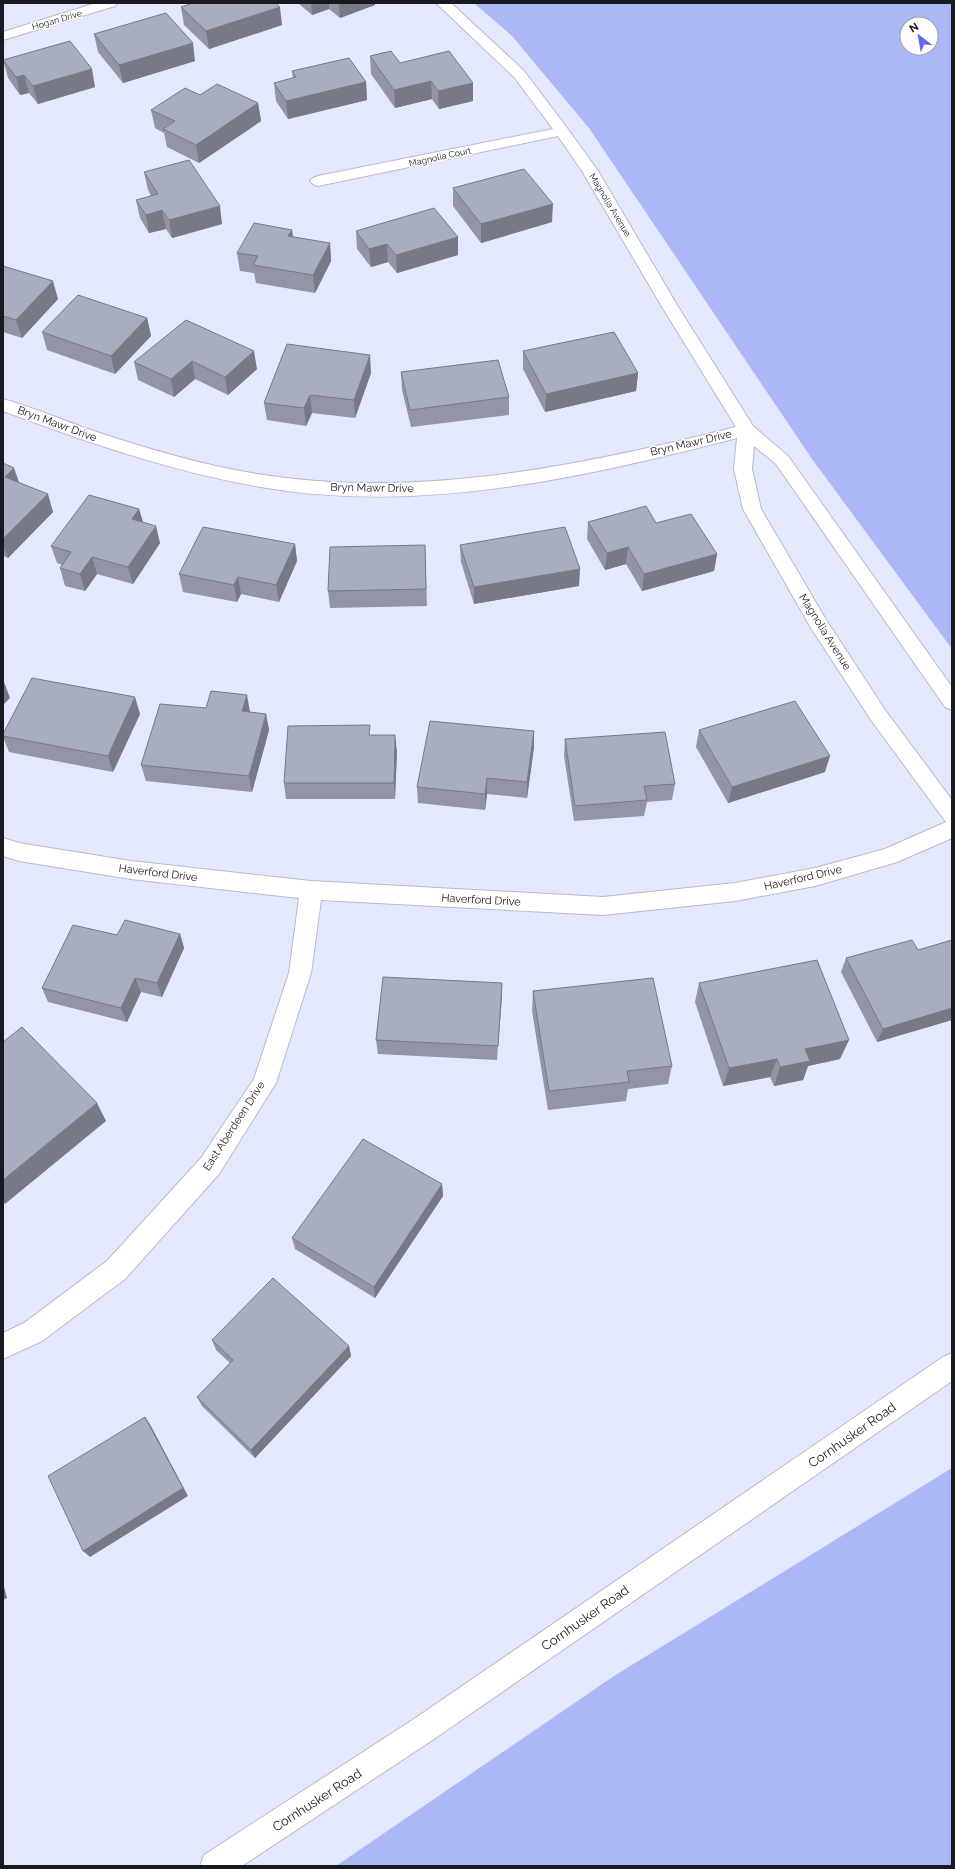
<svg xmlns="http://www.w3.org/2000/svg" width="955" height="1869" font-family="Raleway,sans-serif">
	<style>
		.green { fill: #abb7f6; fill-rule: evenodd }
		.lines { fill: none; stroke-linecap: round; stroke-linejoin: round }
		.minor-casing { stroke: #b6bacd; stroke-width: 2 }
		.secondary-casing { stroke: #b6bacd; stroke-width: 2 }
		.minor { fill: #fff; fill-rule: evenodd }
		.secondary { fill: #fff; fill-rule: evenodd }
		.wall { fill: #9195a5 }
		.shaded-wall { fill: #767986 }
		.building { fill: #a9adc0; stroke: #767986 }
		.labels { text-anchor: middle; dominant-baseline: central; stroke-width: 3; stroke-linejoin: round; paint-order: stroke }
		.far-street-label { font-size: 9px; fill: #181a21; stroke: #fff }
		.street-label { font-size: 11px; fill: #181a21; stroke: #fff }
		.near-street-label { font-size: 13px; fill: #181a21; stroke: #fff }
	</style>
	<rect width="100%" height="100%" fill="#e3e8fc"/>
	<!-- green -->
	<g class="green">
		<path d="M 474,3 L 952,3 L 952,649 L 812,459 L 589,128 L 512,36 ZM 907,24 L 931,24 L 931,48 L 907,48 Z"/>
		<path d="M 952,1468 L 952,1866 L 336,1866 L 614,1676 Z"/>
	</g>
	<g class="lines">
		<defs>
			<g id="minor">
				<path d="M 96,3 L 117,3 L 115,6 L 3,40 L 3,32 Z"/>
				<path d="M 436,3 L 451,3 L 524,71 L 567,128 L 598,171 L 677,305 L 753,426 L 788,456 L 952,687 L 952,710 L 945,707 L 776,464 L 754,446 L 752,469 L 761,509 L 825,618 L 885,710 L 952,800 L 952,838 L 897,862 L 815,886 L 735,901 L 603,915 L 321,900 L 311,973 L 276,1083 L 219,1174 L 125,1279 L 42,1341 L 3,1359 L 3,1333 L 24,1323 L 107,1261 L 201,1158 L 254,1079 L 289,973 L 299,898 L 131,879 L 19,861 L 3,856 L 3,838 L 19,843 L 131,861 L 311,881 L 603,897 L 735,883 L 815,868 L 885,849 L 946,822 L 871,720 L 811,628 L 743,509 L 734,469 L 737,438 C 585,477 425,514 267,488 C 176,473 89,443 3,411 L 3,399 C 31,407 58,418 85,428 C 132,444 181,459 230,469 C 400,504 571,468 736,427 L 661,305 L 582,171 L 558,136 L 318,186 L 313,184 L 310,181 L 313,178 L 318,176 L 553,129 L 514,77 Z"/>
			</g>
			<path id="secondary" d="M 952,1353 L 952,1381 L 434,1739 L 242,1866 L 200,1866 L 204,1855 L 414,1719 L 943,1357 Z"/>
		</defs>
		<!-- minor casing -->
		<use href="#minor" class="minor-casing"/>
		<!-- secondary casing -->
		<use href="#secondary" class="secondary-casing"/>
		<!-- minor -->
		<use href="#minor" class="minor"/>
		<!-- secondary -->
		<use href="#secondary" class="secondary"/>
	</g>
	<!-- wall -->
	<g class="wall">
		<path d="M 298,3 L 375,3 L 375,5 L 340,18 L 329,9 L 312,15 Z"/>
		<path d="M 181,7 L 282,25 L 209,49 L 184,25 Z"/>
		<path d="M 94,34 L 195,61 L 123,83 L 98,52 Z"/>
		<path d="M 370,56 L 400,63 L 473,83 L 473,101 L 439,109 L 432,99 L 395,108 L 371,74 Z"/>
		<path d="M 3,60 L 95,87 L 38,104 L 29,93 L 20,95 L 8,78 Z"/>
		<path d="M 292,71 L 366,82 L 367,100 L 288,119 L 276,101 L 274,83 L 293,78 Z"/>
		<path d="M 200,95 L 258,103 L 261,121 L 199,163 L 167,147 L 164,133 L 155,128 L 151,110 Z"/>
		<path d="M 144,172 L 222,224 L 172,238 L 166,229 L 149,233 L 140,218 L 136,200 L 151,196 L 148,190 Z"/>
		<path d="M 453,188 L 552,222 L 481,243 L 453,206 Z"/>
		<path d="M 292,230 L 293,237 L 330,243 L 331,261 L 315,293 L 256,283 L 254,273 L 240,271 L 237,253 Z"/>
		<path d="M 356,231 L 458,237 L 458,255 L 397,273 L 388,262 L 371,267 L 357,249 Z"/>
		<path d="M 3,266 L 58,299 L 22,338 L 3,332 Z"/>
		<path d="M 147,318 L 151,336 L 115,374 L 47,350 L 42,332 Z"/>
		<path d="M 186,320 L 257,369 L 228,395 L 195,379 L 174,397 L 138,380 L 134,362 Z"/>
		<path d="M 523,351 L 638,373 L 636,391 L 545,412 L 523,369 Z"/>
		<path d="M 401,372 L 509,397 L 509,415 L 411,427 L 402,390 Z"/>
		<path d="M 371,373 L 355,418 L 312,413 L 306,426 L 267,420 L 264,403 Z"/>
		<path d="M 3,463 L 19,482 L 53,512 L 8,558 L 3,556 Z"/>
		<path d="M 139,509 L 143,522 L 160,543 L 133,584 L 97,574 L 85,591 L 65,586 L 60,568 L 62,565 L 57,563 L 51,546 Z"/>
		<path d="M 588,522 L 656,523 L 717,554 L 714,571 L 642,591 L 626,564 L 605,570 L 587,539 Z"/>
		<path d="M 295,544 L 297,561 L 279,602 L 241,594 L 237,602 L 183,592 L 179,574 Z"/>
		<path d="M 425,545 L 427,606 L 330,608 L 328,591 Z"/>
		<path d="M 460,545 L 579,586 L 474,604 L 461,562 Z"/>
		<path d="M 206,708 L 266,714 L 269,730 L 252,792 L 146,781 L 141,765 Z"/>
		<path d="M 140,714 L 113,772 L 9,752 L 3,737 L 3,734 Z"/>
		<path d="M 699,730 L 825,772 L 728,803 L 696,747 Z"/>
		<path d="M 534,731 L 534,747 L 527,798 L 487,794 L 485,810 L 418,803 L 417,787 Z"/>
		<path d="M 371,735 L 397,751 L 395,799 L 286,799 L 284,783 Z"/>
		<path d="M 565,739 L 675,784 L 672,800 L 647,802 L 644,816 L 574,821 L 564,756 Z"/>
		<path d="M 180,934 L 184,948 L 162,997 L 141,992 L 127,1022 L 48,1002 L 42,988 L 117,935 Z"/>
		<path d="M 952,940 L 952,1020 L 877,1042 L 841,972 L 846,958 L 918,950 Z"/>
		<path d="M 502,983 L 497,1060 L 378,1054 L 376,1040 Z"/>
		<path d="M 699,983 L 840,1059 L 808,1066 L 803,1080 L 774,1086 L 770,1077 L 723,1086 L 695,1002 Z"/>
		<path d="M 533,991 L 672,1066 L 668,1084 L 628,1089 L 626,1101 L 548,1110 L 532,1011 Z"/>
		<path d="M 442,1184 L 443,1196 L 375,1298 L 295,1249 L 292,1238 Z"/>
		<path d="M 212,1340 L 349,1346 L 351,1356 L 255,1458 L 202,1406 L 197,1397 L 230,1363 L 216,1350 Z"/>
	</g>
	<!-- shaded-wall -->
	<g class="shaded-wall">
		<path d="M 311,3 L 329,3 L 329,9 L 312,15 Z"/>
		<path d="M 339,3 L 375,3 L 375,5 L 340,18 Z"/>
		<path d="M 280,7 L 282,25 L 209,49 L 206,31 Z"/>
		<path d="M 193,43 L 195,61 L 123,83 L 119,65 Z"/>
		<path d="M 92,69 L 95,87 L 38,104 L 33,86 Z"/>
		<path d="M 24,75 L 29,93 L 20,95 L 16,77 Z"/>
		<path d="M 431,81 L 432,99 L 395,108 L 394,90 Z"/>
		<path d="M 366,82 L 367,100 L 288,119 L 286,101 Z"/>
		<path d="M 473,83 L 473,101 L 439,109 L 438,91 Z"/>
		<path d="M 258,103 L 261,121 L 199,163 L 196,145 Z"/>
		<path d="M 553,204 L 552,222 L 481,243 L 481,224 Z"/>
		<path d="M 220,206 L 222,224 L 172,238 L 169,220 Z"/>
		<path d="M 162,210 L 166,229 L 149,233 L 146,215 Z"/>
		<path d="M 292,230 L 294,248 L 288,236 Z"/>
		<path d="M 458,237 L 458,255 L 397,273 L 396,255 Z"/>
		<path d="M 330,243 L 331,261 L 315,293 L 313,275 Z"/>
		<path d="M 387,244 L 388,262 L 371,267 L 369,249 Z"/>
		<path d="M 53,281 L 58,299 L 22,338 L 16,320 Z"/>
		<path d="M 147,318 L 151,336 L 115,374 L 111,356 Z"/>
		<path d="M 254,351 L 257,369 L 228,395 L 225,377 Z"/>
		<path d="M 370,355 L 371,373 L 355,418 L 354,400 Z"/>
		<path d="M 192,361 L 195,379 L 174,397 L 171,379 Z"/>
		<path d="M 638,373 L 636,391 L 545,412 L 546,394 Z"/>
		<path d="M 310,395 L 312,413 L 306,426 L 304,408 Z"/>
		<path d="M 14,468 L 20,485 L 5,477 Z"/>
		<path d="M 48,494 L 53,512 L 8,558 L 3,545 L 3,539 Z"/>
		<path d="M 139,509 L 144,526 L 132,519 Z"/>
		<path d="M 156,526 L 160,543 L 133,584 L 128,567 Z"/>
		<path d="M 295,544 L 297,561 L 279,602 L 276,585 Z"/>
		<path d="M 628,547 L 626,564 L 605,570 L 607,553 Z"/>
		<path d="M 717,554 L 714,571 L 642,591 L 644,574 Z"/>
		<path d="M 92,557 L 97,574 L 85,591 L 80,574 Z"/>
		<path d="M 580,569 L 579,586 L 474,604 L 474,587 Z"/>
		<path d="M 238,577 L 241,594 L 237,602 L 234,585 Z"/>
		<path d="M 3,682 L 4,682 L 10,698 L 3,705 Z"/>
		<path d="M 247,695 L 250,712 L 242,711 Z"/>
		<path d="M 135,697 L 140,714 L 113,772 L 108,756 Z"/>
		<path d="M 266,714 L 269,730 L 252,792 L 249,776 Z"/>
		<path d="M 534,731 L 534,747 L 527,798 L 527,782 Z"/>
		<path d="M 395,735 L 397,751 L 395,799 L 394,783 Z"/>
		<path d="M 830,756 L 825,772 L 728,803 L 732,787 Z"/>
		<path d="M 487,778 L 487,794 L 485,810 L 485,794 Z"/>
		<path d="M 180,934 L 184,948 L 162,997 L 157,983 Z"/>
		<path d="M 135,978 L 141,992 L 127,1022 L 121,1008 Z"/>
		<path d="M 502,983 L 502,997 L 497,1060 L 498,1046 Z"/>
		<path d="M 952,1008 L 952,1020 L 877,1042 L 883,1029 Z"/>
		<path d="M 849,1040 L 840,1059 L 808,1066 L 803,1080 L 774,1086 L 780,1067 L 805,1049 Z"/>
		<path d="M 777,1059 L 770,1077 L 723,1086 L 729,1068 Z"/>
		<path d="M 97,1103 L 106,1121 L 5,1204 L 3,1201 L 3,1180 Z"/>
		<path d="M 442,1184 L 443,1196 L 375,1298 L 374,1287 Z"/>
		<path d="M 349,1346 L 351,1356 L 255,1458 L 251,1450 Z"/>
		<path d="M 145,1417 L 151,1426 L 188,1496 L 90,1557 L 83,1551 Z"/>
		<path d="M 3,1583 L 7,1598 L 3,1600 Z"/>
	</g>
	<!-- building -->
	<g class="building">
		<path d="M 193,3 L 276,3 L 280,7 L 206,31 L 181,7 Z"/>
		<path d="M 166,13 L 193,43 L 119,65 L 94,34 Z"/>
		<path d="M 70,41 L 92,69 L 33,86 L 24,75 L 16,77 L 3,60 Z"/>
		<path d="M 391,51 L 400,63 L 449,51 L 473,83 L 438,91 L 431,81 L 394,90 L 370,56 Z"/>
		<path d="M 349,58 L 366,82 L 286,101 L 274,83 L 296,77 L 292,71 Z"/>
		<path d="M 217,84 L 258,103 L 196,145 L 163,129 L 175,121 L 151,110 L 185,88 L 200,95 Z"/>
		<path d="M 189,160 L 220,206 L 169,220 L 162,210 L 146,215 L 136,200 L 158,194 L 144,172 Z"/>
		<path d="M 524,169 L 553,204 L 481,224 L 453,188 Z"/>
		<path d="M 434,208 L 458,237 L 396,255 L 387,244 L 369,249 L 356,231 Z"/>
		<path d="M 254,223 L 292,230 L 288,236 L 330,243 L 313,275 L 253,265 L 258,256 L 237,253 Z"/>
		<path d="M 3,266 L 53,281 L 16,320 L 3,316 Z"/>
		<path d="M 78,295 L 147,318 L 111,356 L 42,332 Z"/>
		<path d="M 186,320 L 254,351 L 225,377 L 192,361 L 171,379 L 134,362 Z"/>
		<path d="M 614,332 L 638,373 L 546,394 L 523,351 Z"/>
		<path d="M 287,344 L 370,355 L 354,400 L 310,395 L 304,408 L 264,403 Z"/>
		<path d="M 498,360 L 509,397 L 410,410 L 401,372 Z"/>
		<path d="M 3,463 L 14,468 L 5,477 L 48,494 L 3,539 Z"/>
		<path d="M 89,495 L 139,509 L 132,519 L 156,526 L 128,567 L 92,557 L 80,574 L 60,568 L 71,552 L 51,546 Z"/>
		<path d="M 646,506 L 656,523 L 691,514 L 717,554 L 644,574 L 628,547 L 607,553 L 588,522 Z"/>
		<path d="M 203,527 L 295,544 L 276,585 L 238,577 L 234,585 L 179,574 Z"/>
		<path d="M 565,527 L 580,569 L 474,587 L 460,545 Z"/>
		<path d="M 425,545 L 426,589 L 328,591 L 330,547 Z"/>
		<path d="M 32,678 L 135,697 L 108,756 L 3,736 L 3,734 Z"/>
		<path d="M 211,691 L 247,695 L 242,711 L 266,714 L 249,776 L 141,765 L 160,704 L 206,708 Z"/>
		<path d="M 795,701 L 830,756 L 732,787 L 699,730 Z"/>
		<path d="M 430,721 L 534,731 L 527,782 L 487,778 L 485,794 L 417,787 Z"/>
		<path d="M 370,725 L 369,735 L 395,735 L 394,783 L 284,783 L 288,726 Z"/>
		<path d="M 665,732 L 675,784 L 644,786 L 647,800 L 575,806 L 565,739 Z"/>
		<path d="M 125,920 L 180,934 L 157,983 L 135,978 L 121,1008 L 42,988 L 73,925 L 117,935 Z"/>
		<path d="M 912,940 L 918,950 L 952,940 L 952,1008 L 883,1029 L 846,958 Z"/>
		<path d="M 817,960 L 849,1040 L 805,1049 L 810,1061 L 780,1067 L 777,1059 L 729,1068 L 699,983 Z"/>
		<path d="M 383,977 L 502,983 L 498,1046 L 376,1040 Z"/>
		<path d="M 653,978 L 672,1066 L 627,1071 L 629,1082 L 549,1091 L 533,991 Z"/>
		<path d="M 22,1027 L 97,1103 L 3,1180 L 3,1042 Z"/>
		<path d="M 363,1139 L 442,1184 L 374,1287 L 292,1238 Z"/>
		<path d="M 273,1278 L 349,1346 L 251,1450 L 197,1397 L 233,1360 L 212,1340 Z"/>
		<path d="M 145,1417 L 183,1488 L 83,1551 L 48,1476 Z"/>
	</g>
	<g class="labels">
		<!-- far-street labels -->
		<g class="far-street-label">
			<text transform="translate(57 20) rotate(-16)">Hogan Drive</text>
			<text transform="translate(440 157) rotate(-12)">Magnolia Court</text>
			<text transform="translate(610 205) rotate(59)">Magnolia Avenue</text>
		</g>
		<!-- street labels -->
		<g class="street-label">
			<text transform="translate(57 424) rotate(20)">Bryn Mawr Drive</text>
			<text transform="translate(691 443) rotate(-13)">Bryn Mawr Drive</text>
			<text transform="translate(372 488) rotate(1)">Bryn Mawr Drive</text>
			<text transform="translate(825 632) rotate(58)">Magnolia Avenue</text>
			<text transform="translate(158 873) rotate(7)">Haverford Drive</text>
			<text transform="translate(803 878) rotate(-13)">Haverford Drive</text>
			<text transform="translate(481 900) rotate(3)">Haverford Drive</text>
			<text transform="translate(234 1126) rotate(-57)">East Aberdeen Drive</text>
		</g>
		<!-- near-street labels -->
		<g class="near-street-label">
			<text transform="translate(852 1435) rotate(-35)">Cornhusker Road</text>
			<text transform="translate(585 1618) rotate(-35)">Cornhusker Road</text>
			<text transform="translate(317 1800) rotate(-33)">Cornhusker Road</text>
		</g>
	</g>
	<!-- border -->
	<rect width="955" height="1869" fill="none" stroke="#181a21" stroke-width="8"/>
	<!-- north arrow -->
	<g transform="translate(919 36) rotate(329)"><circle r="19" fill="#ffffff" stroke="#a3a3a6"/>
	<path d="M0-3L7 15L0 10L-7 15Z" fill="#636ce4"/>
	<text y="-6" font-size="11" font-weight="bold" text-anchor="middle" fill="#181a21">N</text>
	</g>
</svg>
